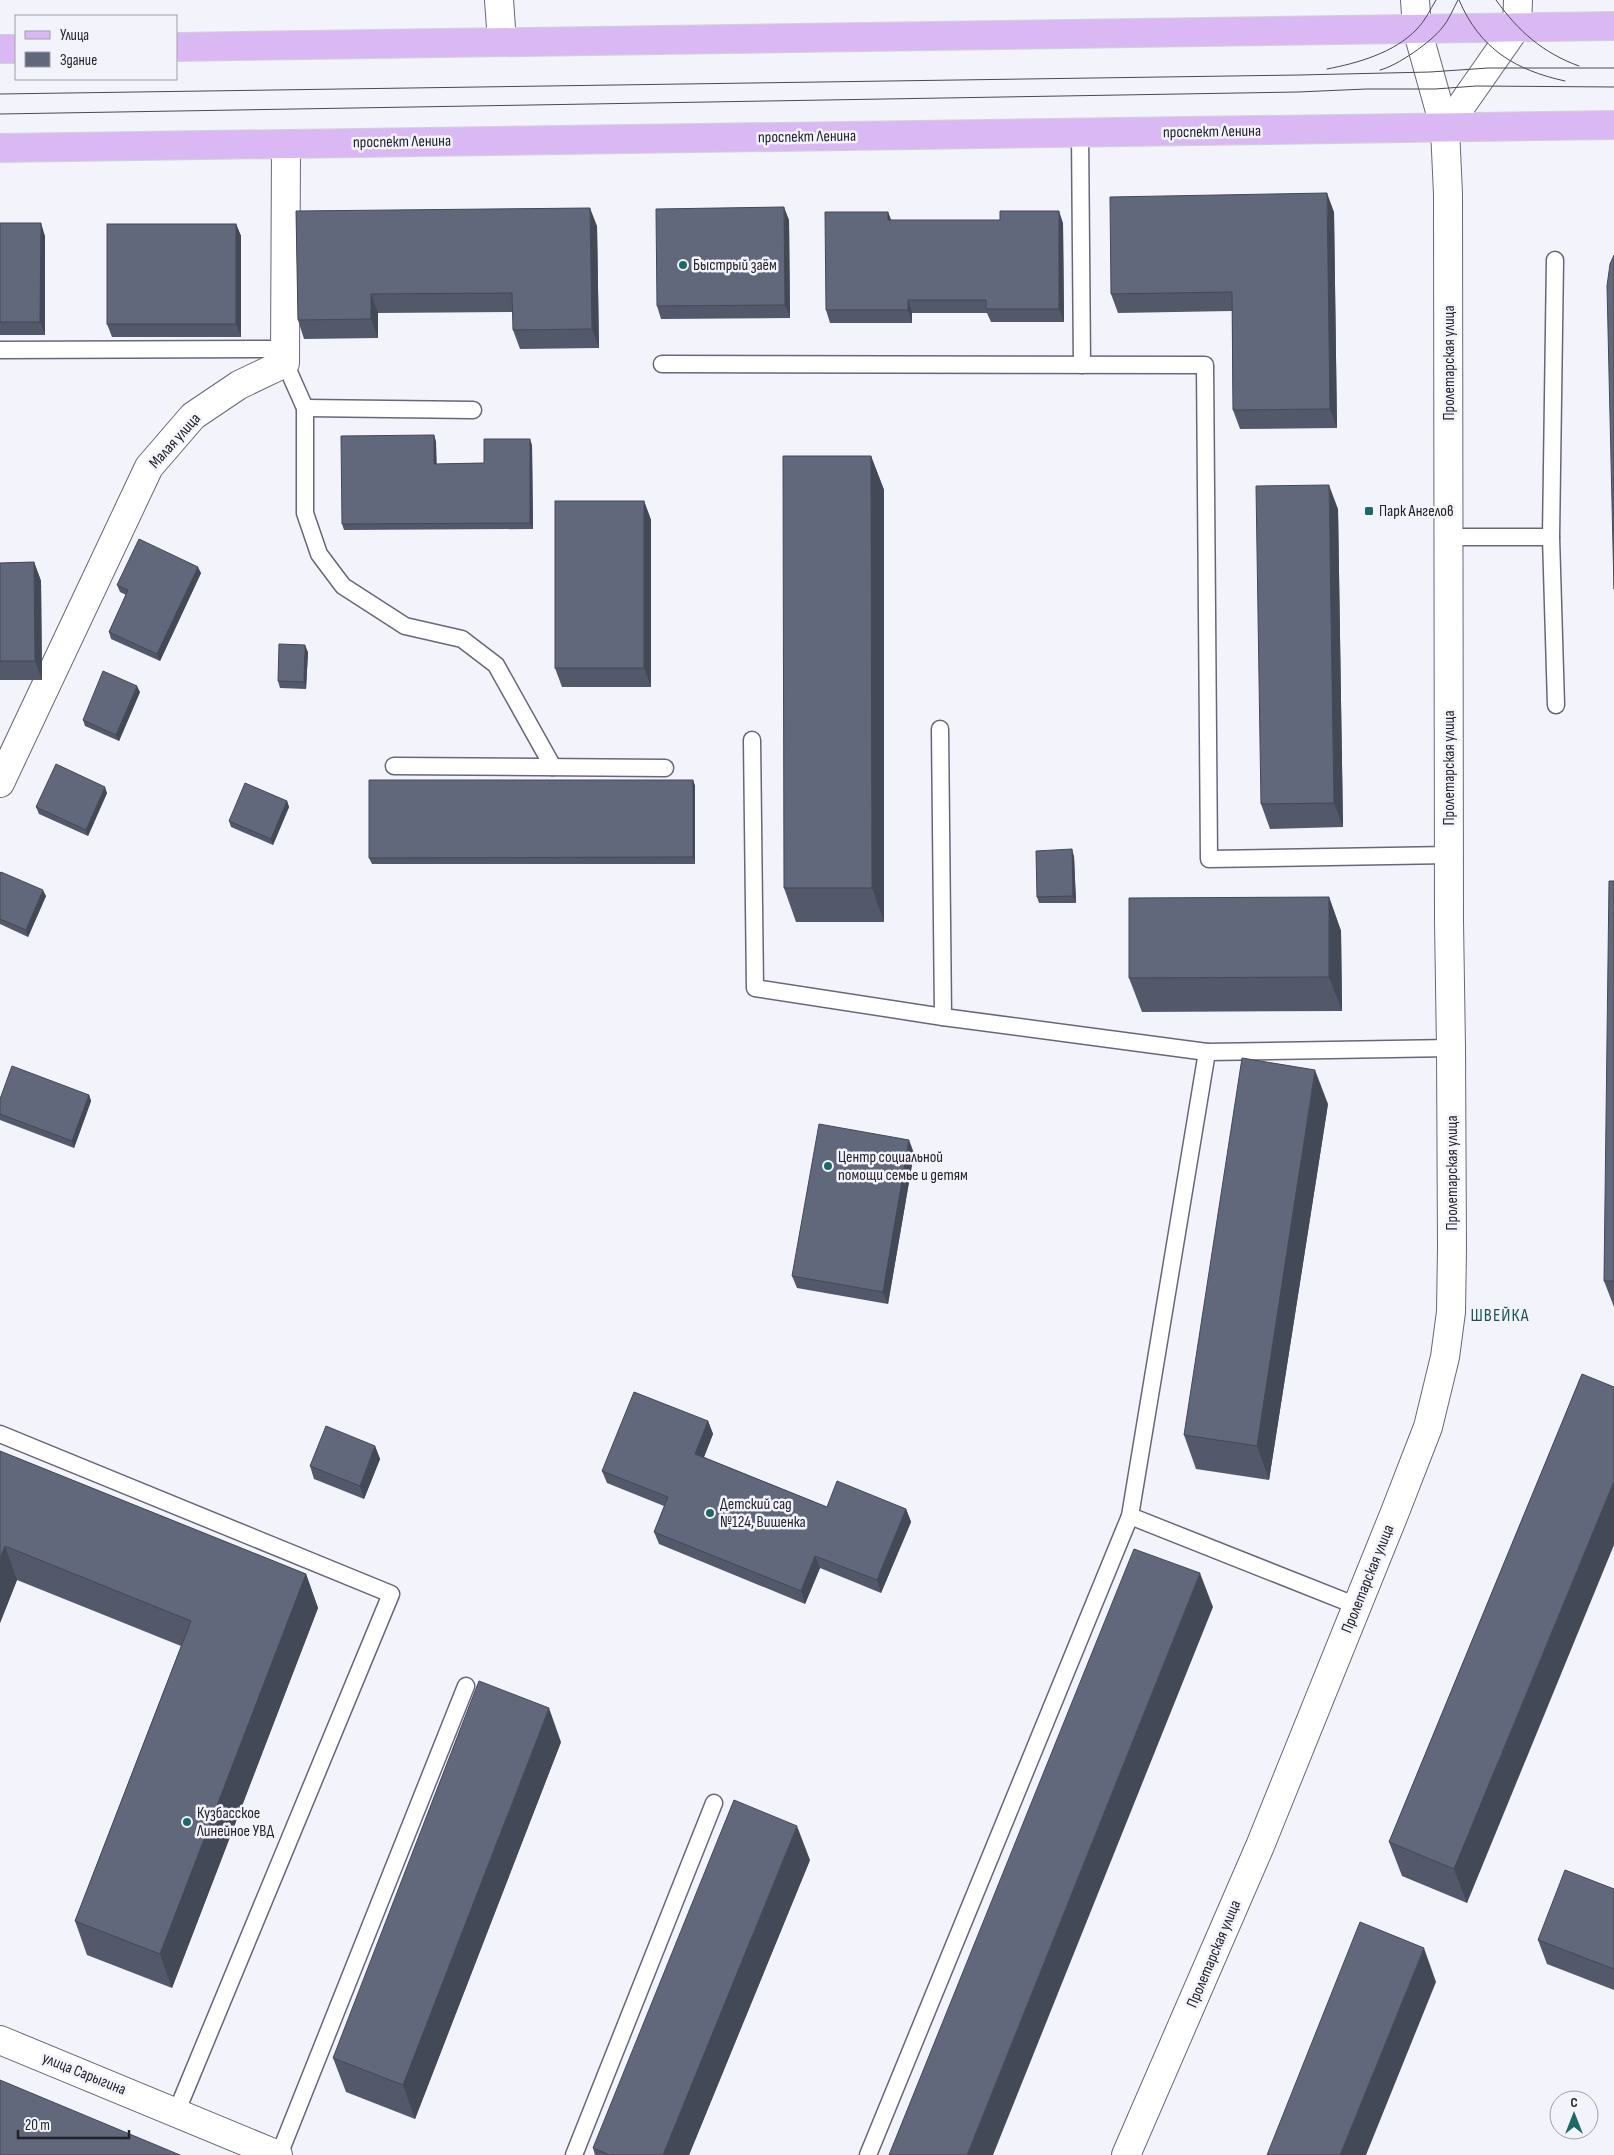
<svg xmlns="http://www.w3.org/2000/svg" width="1614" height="2155" font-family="'Sofia Sans Condensed',sans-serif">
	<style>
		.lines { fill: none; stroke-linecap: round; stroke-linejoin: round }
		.service-casing { stroke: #68667b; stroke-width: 19 }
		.minor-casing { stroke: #68667b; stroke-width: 30 }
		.tertiary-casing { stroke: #68667b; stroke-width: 30 }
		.primary-casing { stroke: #d3d3d5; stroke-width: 30 }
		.service { stroke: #fff; stroke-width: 16 }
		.minor { stroke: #fff; stroke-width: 28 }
		.tertiary { stroke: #fff; stroke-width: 28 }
		.primary { stroke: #d9b8f3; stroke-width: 28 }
		.tram { stroke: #494851; stroke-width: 1 }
		.wall { fill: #53596b }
		.shaded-wall { fill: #444957 }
		.building { fill: #61687c; stroke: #444957 }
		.poi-dot { fill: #1c6968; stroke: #f3f3fc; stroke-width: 2 }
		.labels { text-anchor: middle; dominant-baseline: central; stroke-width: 5; stroke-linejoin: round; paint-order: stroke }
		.street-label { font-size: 16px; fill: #23222b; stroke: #f3f3fc }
		.poi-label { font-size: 16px; fill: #23222b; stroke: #f3f3fc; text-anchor: start }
		.neighbourhood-label { font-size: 18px; letter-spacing: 1px; fill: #195554; stroke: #f3f3fc }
	</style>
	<rect width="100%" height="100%" fill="#f3f3fc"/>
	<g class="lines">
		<defs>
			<g id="service">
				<path d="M 1080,133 L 1082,365"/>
				<path d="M 1555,260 L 1551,537 L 1556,705"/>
				<path d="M 0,350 L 285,349"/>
				<path d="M 285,363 L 305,408 L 305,513 L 319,554 L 343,586 L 405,626 L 462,639 L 496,665 L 553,767"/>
				<path d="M 662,364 L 1205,365 L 1209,859 L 1449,855"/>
				<path d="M 305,408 L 473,410"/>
				<path d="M 1449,537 L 1551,537"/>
				<path d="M 940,729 L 943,1017"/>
				<path d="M 752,740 L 755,988 L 943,1017 L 1207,1052"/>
				<path d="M 394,766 L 665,768"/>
				<path d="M 0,1434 L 391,1594 L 176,2113"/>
				<path d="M 1130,1516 L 1357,1606"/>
				<path d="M 279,2155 L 466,1686"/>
				<path d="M 574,2155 L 714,1803"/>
				<path d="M 868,2155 L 1130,1516 L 1207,1052 L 1451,1048"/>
			</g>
			<g id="minor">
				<path d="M 499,0 L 502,42"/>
				<path d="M 0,783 L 149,467 L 193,416 L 239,385 L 285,363 L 286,144"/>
			</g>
			<g id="tertiary">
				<path d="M 1445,129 L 1517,26 L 1518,0"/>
				<path d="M 0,2040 L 278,2155"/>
				<path d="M 1126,2155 L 1260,1846 L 1395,1512 L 1428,1427 L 1445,1357 L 1451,1312 L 1452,1249 L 1451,1048 L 1449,921 L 1448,194 L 1445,129 L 1417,29 L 1415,0"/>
			</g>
			<g id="primary">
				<path d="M 176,47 L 1614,26"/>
				<path d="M 0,49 L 16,49"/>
				<path d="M 0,148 L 1614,125"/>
			</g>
		</defs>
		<!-- service casing -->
		<use href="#service" class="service-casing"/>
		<!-- minor casing -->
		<use href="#minor" class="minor-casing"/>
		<!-- tertiary casing -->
		<use href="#tertiary" class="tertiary-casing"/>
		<!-- primary casing -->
		<use href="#primary" class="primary-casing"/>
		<!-- service -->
		<use href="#service" class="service"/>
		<!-- minor -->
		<use href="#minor" class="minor"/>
		<!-- tertiary -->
		<use href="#tertiary" class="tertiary"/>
		<!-- primary -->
		<use href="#primary" class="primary"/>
		<!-- tram -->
		<g class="tram">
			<path d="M 1459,0 C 1480,49 1515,70 1565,81"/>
			<path d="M 1496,0 C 1518,31 1543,53 1579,66"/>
			<path d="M 1327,69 C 1358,63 1394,53 1417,29 C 1425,21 1430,10 1436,0"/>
			<path d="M 1380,70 C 1397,66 1431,42 1442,28 C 1449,20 1453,9 1458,0"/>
			<path d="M 0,94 L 1299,75 L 1430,72 L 1488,68 L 1614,68"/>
			<path d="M 0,114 L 1298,92 L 1366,89 L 1435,89 L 1476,86 L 1614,87"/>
		</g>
	</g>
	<!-- wall -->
	<g class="wall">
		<path d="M 296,211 L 597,226 L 599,348 L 520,349 L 513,330 L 513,312 L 378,313 L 378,338 L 304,339 L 298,320 Z"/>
		<path d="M 888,212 L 891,220 L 1063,223 L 1064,322 L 991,322 L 987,313 L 912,313 L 912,323 L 830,323 L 826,310 Z"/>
		<path d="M 1334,212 L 1337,428 L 1240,429 L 1233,410 L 1232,311 L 1118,313 L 1111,294 Z"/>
		<path d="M 789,220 L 790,318 L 661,319 L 657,306 Z"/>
		<path d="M 0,223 L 45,236 L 45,335 L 0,335 Z"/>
		<path d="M 236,224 L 241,236 L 241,337 L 112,337 L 107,324 Z"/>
		<path d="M 434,435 L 436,442 L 436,464 L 484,463 L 532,445 L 533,529 L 344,530 L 342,524 Z"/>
		<path d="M 871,456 L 884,490 L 884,922 L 796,922 L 784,888 Z"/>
		<path d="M 644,501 L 651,520 L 651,687 L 562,687 L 555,668 Z"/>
		<path d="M 1338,509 L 1343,827 L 1270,829 L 1261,804 Z"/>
		<path d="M 34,562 L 41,581 L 42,680 L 0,680 L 0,563 Z"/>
		<path d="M 201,573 L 160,661 L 111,639 L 109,632 L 126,595 L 120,592 L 117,585 Z"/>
		<path d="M 308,652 L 306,689 L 280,688 L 278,681 Z"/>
		<path d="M 140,692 L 119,741 L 85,726 L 83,720 Z"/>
		<path d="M 693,780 L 695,786 L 695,864 L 372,864 L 369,858 Z"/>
		<path d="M 107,793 L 88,836 L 39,814 L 36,807 Z"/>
		<path d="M 287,801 L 289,807 L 273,845 L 231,827 L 229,821 Z"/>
		<path d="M 1074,856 L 1076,903 L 1039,903 L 1037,897 Z"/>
		<path d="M 0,873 L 46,896 L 28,937 L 0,924 Z"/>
		<path d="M 1614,881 L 1614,1307 L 1604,1281 Z"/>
		<path d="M 1329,897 L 1341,931 L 1342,1011 L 1142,1012 L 1129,978 Z"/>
		<path d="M 89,1095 L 91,1101 L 74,1148 L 0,1120 L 0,1099 Z"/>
		<path d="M 1328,1104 L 1269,1480 L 1196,1469 L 1184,1435 Z"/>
		<path d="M 914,1153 L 888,1304 L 797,1288 L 792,1276 Z"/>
		<path d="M 1582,1374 L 1467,1903 L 1402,1876 L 1389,1842 Z"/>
		<path d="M 708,1421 L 713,1434 L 704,1457 L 827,1507 L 906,1509 L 911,1522 L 881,1593 L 820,1568 L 805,1604 L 659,1544 L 654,1532 L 664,1506 L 607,1483 L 602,1471 Z"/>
		<path d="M 375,1446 L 380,1459 L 364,1499 L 314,1479 L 310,1466 Z"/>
		<path d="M 0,1451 L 306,1574 L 318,1608 L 172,1988 L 87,1955 L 75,1921 L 181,1646 L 17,1580 L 0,1623 Z"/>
		<path d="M 561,1742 L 415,2119 L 346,2092 L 333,2058 Z"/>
		<path d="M 810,1860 L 689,2155 L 595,2155 L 593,2148 Z"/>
		<path d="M 1614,1889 L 1614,1990 L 1547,1964 L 1538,1940 Z"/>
	</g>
	<!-- shaded-wall -->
	<g class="shaded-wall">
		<path d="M 1327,193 L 1334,212 L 1337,428 L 1330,409 Z"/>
		<path d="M 784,207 L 789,220 L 790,318 L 785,305 Z"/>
		<path d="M 590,208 L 597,226 L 599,348 L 592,329 Z"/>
		<path d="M 1059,211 L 1063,223 L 1064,322 L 1059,309 Z"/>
		<path d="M 888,212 L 893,225 L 888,220 Z"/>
		<path d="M 41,223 L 45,236 L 45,335 L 40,322 Z"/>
		<path d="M 236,224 L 241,236 L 241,337 L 236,324 Z"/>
		<path d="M 371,294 L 378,313 L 378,338 L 371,319 Z"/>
		<path d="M 908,300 L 912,313 L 912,323 L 908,310 Z"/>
		<path d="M 434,435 L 436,442 L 437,470 L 434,464 Z"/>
		<path d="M 530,439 L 532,445 L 533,529 L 530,523 Z"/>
		<path d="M 871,456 L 884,490 L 884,922 L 872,888 Z"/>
		<path d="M 1329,485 L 1338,509 L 1343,827 L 1334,803 Z"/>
		<path d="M 644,501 L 651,520 L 651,687 L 644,668 Z"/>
		<path d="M 34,562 L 41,581 L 42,680 L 35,661 Z"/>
		<path d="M 198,567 L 201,573 L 160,661 L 157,654 Z"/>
		<path d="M 305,645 L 308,652 L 306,689 L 304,682 Z"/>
		<path d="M 137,686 L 140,692 L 119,741 L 116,735 Z"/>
		<path d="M 693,780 L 695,786 L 695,864 L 693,857 Z"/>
		<path d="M 105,787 L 107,793 L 88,836 L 86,830 Z"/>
		<path d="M 287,801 L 289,807 L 273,845 L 271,839 Z"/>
		<path d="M 1072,849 L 1074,856 L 1076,903 L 1073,896 Z"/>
		<path d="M 43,890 L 46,896 L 28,937 L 26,930 Z"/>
		<path d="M 1329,897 L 1341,931 L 1342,1011 L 1329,977 Z"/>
		<path d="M 1315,1070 L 1328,1104 L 1269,1480 L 1257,1446 Z"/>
		<path d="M 89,1095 L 91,1101 L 74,1148 L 72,1141 Z"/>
		<path d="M 909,1140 L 914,1153 L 888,1304 L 883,1292 Z"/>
		<path d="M 708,1421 L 713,1434 L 700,1467 L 695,1454 Z"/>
		<path d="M 375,1446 L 380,1459 L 364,1499 L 360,1486 Z"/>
		<path d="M 1614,1481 L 1614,1545 L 1467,1903 L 1454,1869 Z"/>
		<path d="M 906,1509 L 911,1522 L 881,1593 L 877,1580 Z"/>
		<path d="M 5,1546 L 17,1580 L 0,1623 L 0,1558 Z"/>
		<path d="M 815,1556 L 820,1568 L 805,1604 L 801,1591 Z"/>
		<path d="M 1200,1573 L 1213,1607 L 993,2155 L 967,2155 Z"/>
		<path d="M 306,1574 L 318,1608 L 172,1988 L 160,1954 Z"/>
		<path d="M 549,1708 L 561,1742 L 415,2119 L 403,2085 Z"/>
		<path d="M 797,1826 L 810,1860 L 689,2155 L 663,2155 Z"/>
		<path d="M 1424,1948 L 1436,1982 L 1366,2155 L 1340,2155 Z"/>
	</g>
	<!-- building -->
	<g class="building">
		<path d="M 1327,193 L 1330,409 L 1233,410 L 1232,292 L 1111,294 L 1110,197 Z"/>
		<path d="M 784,207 L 785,305 L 657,306 L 656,209 Z"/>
		<path d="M 590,208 L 592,329 L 513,330 L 512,293 L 371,294 L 371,319 L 298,320 L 296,211 Z"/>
		<path d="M 1000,211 L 1059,211 L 1059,309 L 986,309 L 986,300 L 908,300 L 908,310 L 826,310 L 825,212 L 888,212 L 888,220 L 1000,220 Z"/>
		<path d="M 0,223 L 41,223 L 40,322 L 0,322 Z"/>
		<rect x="107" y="224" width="129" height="100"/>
		<path d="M 1614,255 L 1614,589 L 1607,286 L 1610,264 Z"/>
		<path d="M 434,435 L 434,464 L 484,463 L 484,439 L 530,439 L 530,523 L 342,524 L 341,436 Z"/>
		<path d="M 783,456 L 871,456 L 872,888 L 784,888 Z"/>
		<path d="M 1329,485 L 1334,803 L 1261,804 L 1256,486 Z"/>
		<rect x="555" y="501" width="89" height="167"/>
		<path d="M 139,539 L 198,567 L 157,654 L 109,632 L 128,590 L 117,585 Z"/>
		<path d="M 34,562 L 35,661 L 0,661 L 0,563 Z"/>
		<path d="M 279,644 L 305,645 L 304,682 L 278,681 Z"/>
		<path d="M 103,671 L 137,686 L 116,735 L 83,720 Z"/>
		<path d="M 56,764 L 105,787 L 86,830 L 36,807 Z"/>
		<path d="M 369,780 L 693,780 L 693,857 L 369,858 Z"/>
		<path d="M 245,783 L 287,801 L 271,839 L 229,821 Z"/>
		<path d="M 1072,849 L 1073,896 L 1037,897 L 1036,851 Z"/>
		<path d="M 1,872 L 43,890 L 26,930 L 0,919 L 0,873 Z"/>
		<path d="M 1609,881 L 1614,881 L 1614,1281 L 1604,1281 Z"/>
		<path d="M 1329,897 L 1329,977 L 1129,978 L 1129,898 Z"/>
		<path d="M 1242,1058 L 1315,1070 L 1257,1446 L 1184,1435 Z"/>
		<path d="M 12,1066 L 89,1095 L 72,1141 L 0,1114 L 0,1099 Z"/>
		<path d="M 819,1124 L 909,1140 L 883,1292 L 792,1276 Z"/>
		<path d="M 1582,1374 L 1614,1387 L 1614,1481 L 1454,1869 L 1389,1842 Z"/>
		<path d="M 634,1392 L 708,1421 L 695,1454 L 827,1507 L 837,1481 L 906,1509 L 877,1580 L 815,1556 L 801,1591 L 654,1532 L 668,1497 L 602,1471 Z"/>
		<path d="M 326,1426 L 375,1446 L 360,1486 L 310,1466 Z"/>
		<path d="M 0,1451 L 306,1574 L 160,1954 L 75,1921 L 191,1621 L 5,1546 L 0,1558 Z"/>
		<path d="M 1134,1549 L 1200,1573 L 967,2155 L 889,2155 Z"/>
		<path d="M 479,1681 L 549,1708 L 403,2085 L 333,2058 Z"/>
		<path d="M 734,1800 L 797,1826 L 663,2155 L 610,2155 L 593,2148 Z"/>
		<path d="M 1565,1870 L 1614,1889 L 1614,1969 L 1538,1940 Z"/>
		<path d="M 1360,1922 L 1424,1948 L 1340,2155 L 1267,2155 Z"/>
		<path d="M 0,2080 L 180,2155 L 0,2155 Z"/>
	</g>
	<!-- markers -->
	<g class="poi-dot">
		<circle cx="683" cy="265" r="5"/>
		<rect x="1364" y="506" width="10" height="10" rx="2.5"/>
		<circle cx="828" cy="1166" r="5"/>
		<circle cx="710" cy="1513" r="5"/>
		<circle cx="187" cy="1822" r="5"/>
	</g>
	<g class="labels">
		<!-- street labels -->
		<g class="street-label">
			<text transform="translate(1212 132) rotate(-1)">проспект Ленина</text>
			<text transform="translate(807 137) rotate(-1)">проспект Ленина</text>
			<text transform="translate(402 142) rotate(-1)">проспект Ленина</text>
			<text transform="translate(1449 363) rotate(-90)">Пролетарская улица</text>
			<text transform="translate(175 441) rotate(-48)">Малая улица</text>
			<text transform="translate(1449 768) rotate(-90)">Пролетарская улица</text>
			<text transform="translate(1452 1173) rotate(-90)">Пролетарская улица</text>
			<text transform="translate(1368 1579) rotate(-68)">Пролетарская улица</text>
			<text transform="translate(1214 1954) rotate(-67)">Пролетарская улица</text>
			<text transform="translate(84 2074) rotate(22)">улица Сарыгина</text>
		</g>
		<!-- poi labels -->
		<g class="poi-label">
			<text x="693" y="265">Быстрый заём</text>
			<text x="1379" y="511">Парк Ангелов</text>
			<text x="838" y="1157">Центр социальной<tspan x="838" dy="18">помощи семье и детям</tspan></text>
			<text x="720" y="1504">Детский сад<tspan x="720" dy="18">№124, Вишенка</tspan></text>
			<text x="197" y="1813">Кузбасское<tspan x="197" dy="18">Линейное УВД</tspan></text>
		</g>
		<!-- neighbourhood labels -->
		<g class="neighbourhood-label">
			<text x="1500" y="1315">ШВЕЙКА</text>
		</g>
	</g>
	<!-- legend -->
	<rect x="15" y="15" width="162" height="65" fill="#f3f3fc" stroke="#a09fa8"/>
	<rect x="25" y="31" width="25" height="8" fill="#d9b8f3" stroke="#a09fa8"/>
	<text x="60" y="40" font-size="15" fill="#23222b">Улица</text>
	<rect x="25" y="52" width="25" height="15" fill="#61687c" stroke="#a09fa8"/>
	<text x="60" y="65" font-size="15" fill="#23222b">Здание</text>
	<!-- north arrow -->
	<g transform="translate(1574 2115)"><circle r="24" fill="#f3f3fc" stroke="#a09fa8"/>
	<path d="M0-4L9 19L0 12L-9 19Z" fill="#1c6968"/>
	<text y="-8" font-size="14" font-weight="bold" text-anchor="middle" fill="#23222b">С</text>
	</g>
	<!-- scale -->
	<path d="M18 2130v8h111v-8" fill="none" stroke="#23222b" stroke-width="2.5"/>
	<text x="25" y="2130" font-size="15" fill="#23222b" stroke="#f3f3fc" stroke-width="4" paint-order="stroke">20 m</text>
</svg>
